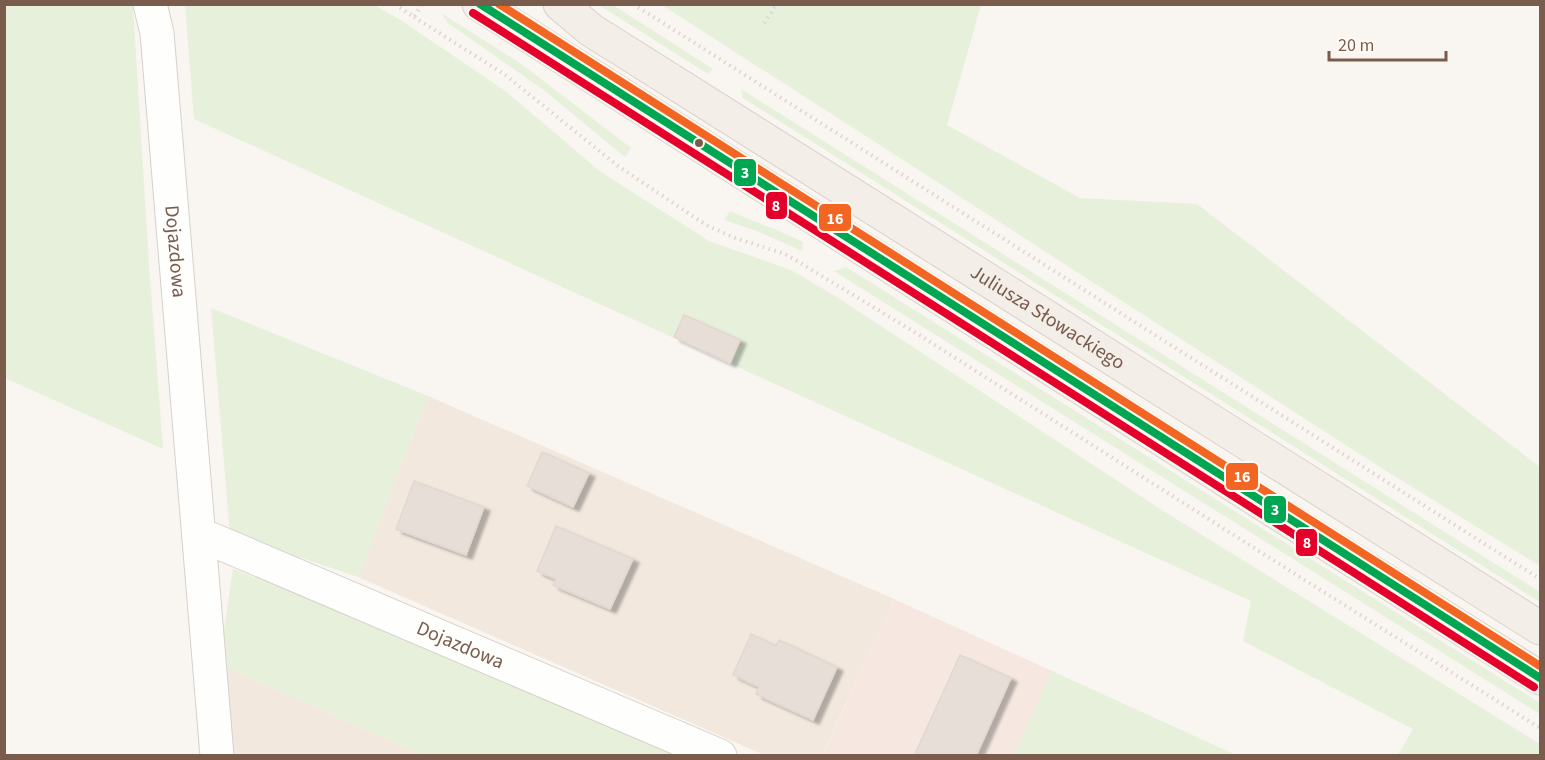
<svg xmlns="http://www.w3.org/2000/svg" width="1545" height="760" font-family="'Source Sans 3',sans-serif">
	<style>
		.residential { fill: #f2e8de }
		.commercial { fill: #f6e8e1 }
		.green { fill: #e7f0db }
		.building { fill: #e6ded7; stroke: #e2d8d2; stroke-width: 1.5; filter: url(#shadow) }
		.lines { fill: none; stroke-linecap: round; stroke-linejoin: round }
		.minor-casing { stroke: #d7d1cb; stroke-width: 35 }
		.major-casing { stroke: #dad1cc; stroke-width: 35 }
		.path { stroke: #dcd5d0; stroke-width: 4; stroke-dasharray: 1.5 4.5; stroke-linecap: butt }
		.minor { stroke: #fefefd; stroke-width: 33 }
		.major { stroke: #f3eee8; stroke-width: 33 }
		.bus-1-casing { stroke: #fffaf3; stroke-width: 12 }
		.bus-2-casing { stroke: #fffaf3; stroke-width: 12 }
		.bus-3-casing { stroke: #fffaf3; stroke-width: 12 }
		.bus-1 { stroke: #00a651; stroke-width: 8 }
		.bus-2 { stroke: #e4002b; stroke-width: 8 }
		.bus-3 { stroke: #f26522; stroke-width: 8 }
		.bus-dot { fill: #7a5c4d; stroke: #fffaf3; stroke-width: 2 }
		.labels { text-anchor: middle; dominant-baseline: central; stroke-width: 4.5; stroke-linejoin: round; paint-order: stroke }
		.street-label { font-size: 20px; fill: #7a5c4d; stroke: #fffaf3 }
		.line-badge { stroke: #fffaf3; stroke-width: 2 }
		.badge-label { font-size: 16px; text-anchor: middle; font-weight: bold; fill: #fff }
	</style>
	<defs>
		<filter id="shadow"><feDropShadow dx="6" dy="4" stdDeviation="1.5" flood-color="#0004"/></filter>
	</defs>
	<rect width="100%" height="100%" fill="#f9f5f0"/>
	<!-- residential -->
	<g class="residential">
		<path d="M 428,396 L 894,599 L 822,755 L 767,756 L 358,577 Z"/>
		<path d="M 219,664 L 422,755 L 228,755 Z"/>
	</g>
	<!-- commercial -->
	<path class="commercial" d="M 894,599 L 1052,671 L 1013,755 L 822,756 Z"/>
	<!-- green -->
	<g class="green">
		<path d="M 5,4 L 133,5 L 149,264 L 163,449 L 5,378 Z"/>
		<path d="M 185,5 L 374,5 L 402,21 L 504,90 L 601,172 L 709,241 L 791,270 L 832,294 L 1165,512 L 1540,744 L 1540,755 L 1398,755 L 1413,729 L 1243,641 L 1251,601 L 194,119 Z"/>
		<path d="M 599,5 L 613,5 L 713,69 L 708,74 Z"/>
		<path d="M 662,5 L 981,5 L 947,125 L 1080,198 L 1197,204 L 1540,467 L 1540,566 L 1383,469 Z"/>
		<path d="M 441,13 L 520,63 L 631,148 L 625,157 L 545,91 L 448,23 Z"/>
		<path d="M 741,89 L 1540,592 L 1540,602 L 743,98 Z"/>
		<path d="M 730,211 C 754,222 780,230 803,242 L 802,251 L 759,232 L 724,220 Z"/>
		<path d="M 846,267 L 1540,703 L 1540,714 L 834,271 Z"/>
		<path d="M 211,308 L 428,396 L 358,577 L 230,534 Z"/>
		<path d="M 233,569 L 573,703 L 691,755 L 422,755 L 219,664 Z"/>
		<path d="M 1052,671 L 1236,755 L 1013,755 Z"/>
	</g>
	<!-- building -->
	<g class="building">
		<path d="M 684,315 L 740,340 L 730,363 L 674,337 Z"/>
		<path d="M 542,452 L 589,473 L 573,507 L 527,486 Z"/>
		<path d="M 414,481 L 484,507 L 466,555 L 396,529 Z"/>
		<path d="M 556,526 L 633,559 L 610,609 L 553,585 L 556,579 L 537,571 Z"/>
		<path d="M 751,634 L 776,646 L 779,640 L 837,667 L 813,720 L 756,694 L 759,687 L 733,675 Z"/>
		<path d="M 960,655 L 1011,678 L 976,756 L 914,756 Z"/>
	</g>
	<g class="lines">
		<defs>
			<g id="minor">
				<path id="s1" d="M 150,4 L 157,33 L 159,57 L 217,756"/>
				<path id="s2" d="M 199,534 L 720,756"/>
			</g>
			<g id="major">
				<path d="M 479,4 L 1273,510 L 1540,678"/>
				<path id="s3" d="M 560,4 L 591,30 L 1540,628"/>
			</g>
		</defs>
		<!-- minor casing -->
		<use href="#minor" class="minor-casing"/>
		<!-- major casing -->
		<use href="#major" class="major-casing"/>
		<!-- path -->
		<g class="path">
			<path d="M 395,4 L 414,17 L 422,4"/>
			<path d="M 633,4 L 1540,579"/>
			<path d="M 414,17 L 504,74 L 618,166 L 706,225 L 735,238 L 785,254 L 812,270 L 916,333 L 1303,579 L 1540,728"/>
			<path d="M 764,23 L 777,4"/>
		</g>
		<!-- minor -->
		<use href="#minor" class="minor"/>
		<!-- major -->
		<use href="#major" class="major"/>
		<defs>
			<path id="bus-1" d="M 480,4 L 1540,678"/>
			<path id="bus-2" d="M 473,13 L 1534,687"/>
			<path id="bus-3" d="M 499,4 L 1540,666"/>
		</defs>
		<!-- bus-1 casing -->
		<use href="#bus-1" class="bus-1-casing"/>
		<!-- bus-2 casing -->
		<use href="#bus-2" class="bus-2-casing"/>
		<!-- bus-3 casing -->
		<use href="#bus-3" class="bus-3-casing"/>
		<!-- bus-1 -->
		<use href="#bus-1" class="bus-1"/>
		<!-- bus-2 -->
		<use href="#bus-2" class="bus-2"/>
		<!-- bus-3 -->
		<use href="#bus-3" class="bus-3"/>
	</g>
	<!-- markers -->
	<circle class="bus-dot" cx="699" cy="143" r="5"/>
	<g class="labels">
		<!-- street labels -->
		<g class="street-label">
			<text stroke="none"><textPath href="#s1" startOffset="249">Dojazdowa</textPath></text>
			<text stroke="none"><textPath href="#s3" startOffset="580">Juliusza Słowackiego</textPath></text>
			<text stroke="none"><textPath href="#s2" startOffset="284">Dojazdowa</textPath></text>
		</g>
	</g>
	<g class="line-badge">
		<rect x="733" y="158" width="24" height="29" rx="6" fill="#00a651"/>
		<rect x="765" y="191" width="23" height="29" rx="6" fill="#e4002b"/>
		<rect x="818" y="203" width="34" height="29" rx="6" fill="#f26522"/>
		<rect x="1225" y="462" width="34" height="29" rx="6" fill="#f26522"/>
		<rect x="1263" y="495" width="24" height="29" rx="6" fill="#00a651"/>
		<rect x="1295" y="528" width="23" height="29" rx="6" fill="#e4002b"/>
	</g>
	<g class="badge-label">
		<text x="745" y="178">3</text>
		<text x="776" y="211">8</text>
		<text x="835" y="224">16</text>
		<text x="1242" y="482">16</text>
		<text x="1275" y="515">3</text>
		<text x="1307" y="548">8</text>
	</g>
	<!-- border -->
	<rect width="1545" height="760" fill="none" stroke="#7a5c4d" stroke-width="12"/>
	<!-- scale -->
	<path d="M1329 51v9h117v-9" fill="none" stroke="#7a5c4d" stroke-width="3"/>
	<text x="1338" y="51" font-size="18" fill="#7a5c4d" stroke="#fffaf3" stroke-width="4.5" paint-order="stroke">20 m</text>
</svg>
